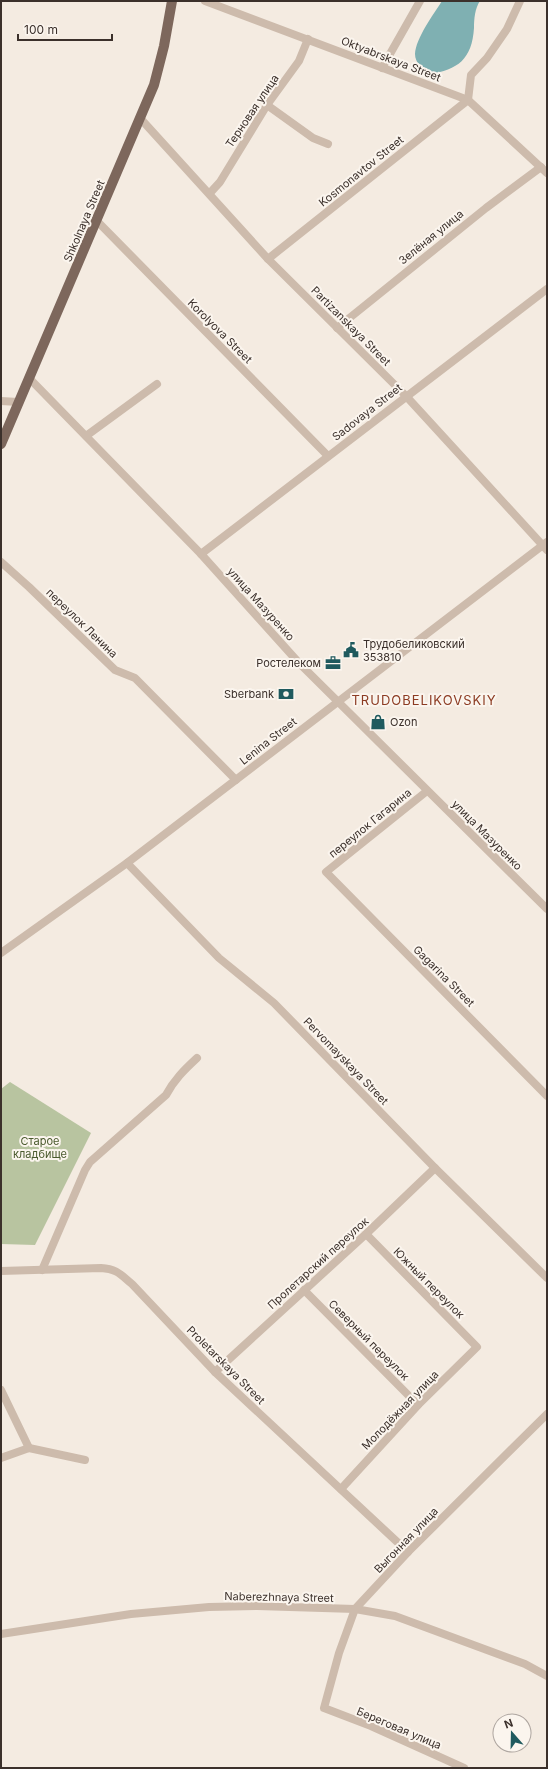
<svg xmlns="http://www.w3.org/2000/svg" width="548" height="1769" font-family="Inter,sans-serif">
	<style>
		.green { fill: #b8c4a0 }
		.water { fill: #7fb0b2 }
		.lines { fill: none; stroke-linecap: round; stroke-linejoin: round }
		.minor { stroke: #cdbbac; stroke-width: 8 }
		.major { stroke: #7d675c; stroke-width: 10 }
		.labels { text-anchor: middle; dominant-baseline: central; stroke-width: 4; stroke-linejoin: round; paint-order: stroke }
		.street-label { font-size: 11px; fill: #3b302b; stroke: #fbf5ee }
		.poi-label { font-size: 11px; fill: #3b302b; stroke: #fbf5ee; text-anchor: start }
		.park-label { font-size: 11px; fill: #4a5a2e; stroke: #fbf5ee }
		.quarter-label { font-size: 13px; letter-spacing: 1px; fill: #8c3b22; stroke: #fbf5ee }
	</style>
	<rect width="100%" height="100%" fill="#f4ebe1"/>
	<!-- green -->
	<path class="green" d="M 10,1082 L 91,1133 L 35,1245 L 1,1244 L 1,1089 Z"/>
	<!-- water -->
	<path class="water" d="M 442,1 L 480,1 C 475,8 474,19 474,28 C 472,59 458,70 429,74 C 423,70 415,63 415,54 C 416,38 433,15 442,1 Z"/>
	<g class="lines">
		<!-- minor -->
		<g class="minor">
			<path d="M 205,1 L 468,100 L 547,173"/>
			<path d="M 382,68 L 420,1"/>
			<path d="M 267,105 L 313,138 L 328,144"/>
			<path d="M 140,118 L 268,259 L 406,396 L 547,550"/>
			<path d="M 210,193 L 220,182 L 267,105 L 299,61 L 308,39"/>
			<path d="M 97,221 L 328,456"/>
			<path d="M 268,259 L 468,100 L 471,75 L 487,58 L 507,29 L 520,1"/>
			<path d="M 337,328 L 486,208 L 541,167"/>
			<path d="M 29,378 L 201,554 L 299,663 L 547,909"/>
			<path d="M 1,401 L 18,402"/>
			<path d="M 86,436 L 157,384"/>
			<path d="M 201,554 L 547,289"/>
			<path d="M 1,562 L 29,587 L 115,670 L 135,678 L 236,780"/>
			<path d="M 427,791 L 326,872 L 547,1096"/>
			<path d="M 127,863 L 219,958 L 274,1003 L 435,1168 L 547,1278"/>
			<path d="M 1,953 L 127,863 L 547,542"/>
			<path d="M 42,1270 L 85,1170 L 90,1162 L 166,1095 C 174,1080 184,1070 197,1058"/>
			<path d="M 1,1271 L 101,1268 C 117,1269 120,1274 132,1284 L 215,1372 L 408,1552"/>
			<path d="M 304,1290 L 418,1405"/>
			<path d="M 215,1372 L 366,1234 L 435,1168"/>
			<path d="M 1,1390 L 29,1448"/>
			<path d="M 1,1458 L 29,1448 L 85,1460"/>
			<path d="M 341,1489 L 418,1405 L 477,1347 L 366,1234"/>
			<path d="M 1,1634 L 131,1614 L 209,1607 L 257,1606 L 355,1609 L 395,1616 L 525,1664 L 547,1676"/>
			<path d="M 464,1768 L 371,1726 L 324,1708 L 339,1653 L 355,1609 L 408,1552 L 547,1414"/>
		</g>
		<!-- major -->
		<path class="major" d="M 1,444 L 154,85 L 164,46 L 172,1"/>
	</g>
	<!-- icons -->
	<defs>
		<symbol id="civic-bare" viewBox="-9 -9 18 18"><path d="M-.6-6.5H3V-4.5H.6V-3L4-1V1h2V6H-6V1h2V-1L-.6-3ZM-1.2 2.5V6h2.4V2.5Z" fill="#1f5a5e" stroke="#fbf5ee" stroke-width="2.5" paint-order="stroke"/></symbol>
		<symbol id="office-bare" viewBox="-9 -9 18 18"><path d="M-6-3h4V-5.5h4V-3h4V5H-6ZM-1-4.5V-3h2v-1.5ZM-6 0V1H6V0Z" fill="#1f5a5e" stroke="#fbf5ee" stroke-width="2.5" paint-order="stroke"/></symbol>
		<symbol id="bank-bare" viewBox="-9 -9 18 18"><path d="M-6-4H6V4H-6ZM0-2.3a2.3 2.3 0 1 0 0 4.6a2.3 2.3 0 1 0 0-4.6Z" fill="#1f5a5e" stroke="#fbf5ee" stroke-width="2.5" paint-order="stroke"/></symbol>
		<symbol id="shop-bare" viewBox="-9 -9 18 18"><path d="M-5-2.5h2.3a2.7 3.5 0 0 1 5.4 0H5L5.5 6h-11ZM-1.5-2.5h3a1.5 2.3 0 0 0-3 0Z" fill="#1f5a5e" stroke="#fbf5ee" stroke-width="2.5" paint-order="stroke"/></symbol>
	</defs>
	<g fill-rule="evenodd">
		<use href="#civic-bare" x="340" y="639" width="22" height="22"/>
		<use href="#office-bare" x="322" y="652" width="22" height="22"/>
		<use href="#bank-bare" x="275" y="683" width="22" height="22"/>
		<use href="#shop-bare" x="367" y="711" width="22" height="22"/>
	</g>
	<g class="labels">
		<!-- street labels -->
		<g class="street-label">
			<text transform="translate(391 59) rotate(21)">Oktyabrskaya Street</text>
			<text transform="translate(252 111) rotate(-56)">Терновая улица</text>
			<text transform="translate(361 171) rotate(-39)">Kosmonavtov Street</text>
			<text transform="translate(84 221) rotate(-67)">Shkolnaya Street</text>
			<text transform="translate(431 237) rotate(-39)">Зелёная улица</text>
			<text transform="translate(351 326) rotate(45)">Partizanskaya Street</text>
			<text transform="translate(220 331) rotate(45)">Korolyova Street</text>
			<text transform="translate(367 412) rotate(-38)">Sadovaya Street</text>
			<text transform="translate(261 604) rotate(48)">улица Мазуренко</text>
			<text transform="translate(82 623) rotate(44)">переулок Ленина</text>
			<text transform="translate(268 741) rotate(-38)">Lenina Street</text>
			<text transform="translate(370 823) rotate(-39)">переулок Гагарина</text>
			<text transform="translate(487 835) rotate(45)">улица Мазуренко</text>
			<text transform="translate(444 976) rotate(45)">Gagarina Street</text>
			<text transform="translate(346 1061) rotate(46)">Pervomayskaya Street</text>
			<text transform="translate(318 1263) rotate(-42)">Пролетарский переулок</text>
			<text transform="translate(429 1283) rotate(45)">Южный переулок</text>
			<text transform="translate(369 1340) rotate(45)">Северный переулок</text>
			<text transform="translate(226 1365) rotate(45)">Proletarskaya Street</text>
			<text transform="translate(400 1410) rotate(-46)">Молодёжная улица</text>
			<text transform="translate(406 1540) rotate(-46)">Выгонная улица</text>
			<text transform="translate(279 1597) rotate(1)">Naberezhnaya Street</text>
			<text transform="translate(399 1728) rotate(23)">Береговая улица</text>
		</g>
		<!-- poi labels -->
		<g class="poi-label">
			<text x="363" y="644">Трудобеликовский<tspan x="363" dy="13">353810</tspan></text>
			<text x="321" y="663" text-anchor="end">Ростелеком</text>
			<text x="274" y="694" text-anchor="end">Sberbank</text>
			<text x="390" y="722">Ozon</text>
		</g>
		<!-- park labels -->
		<g class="park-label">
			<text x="40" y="1141">Старое<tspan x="40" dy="13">кладбище</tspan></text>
		</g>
		<!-- quarter labels -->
		<g class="quarter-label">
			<text x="424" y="700">TRUDOBELIKOVSKIY</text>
		</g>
	</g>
	<!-- border -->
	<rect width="548" height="1769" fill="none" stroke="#3b302b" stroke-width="4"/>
	<!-- north arrow -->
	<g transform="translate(512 1733) rotate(340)"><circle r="19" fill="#fbf5ee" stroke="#aea6a0"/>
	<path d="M0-3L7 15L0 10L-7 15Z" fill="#1f5a5e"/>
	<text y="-6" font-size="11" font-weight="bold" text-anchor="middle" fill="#3b302b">N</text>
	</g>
	<!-- scale -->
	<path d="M18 34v6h94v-6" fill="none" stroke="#3b302b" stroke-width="2"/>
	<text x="24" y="34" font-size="12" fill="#3b302b" stroke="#fbf5ee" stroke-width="3" paint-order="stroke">100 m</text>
</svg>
